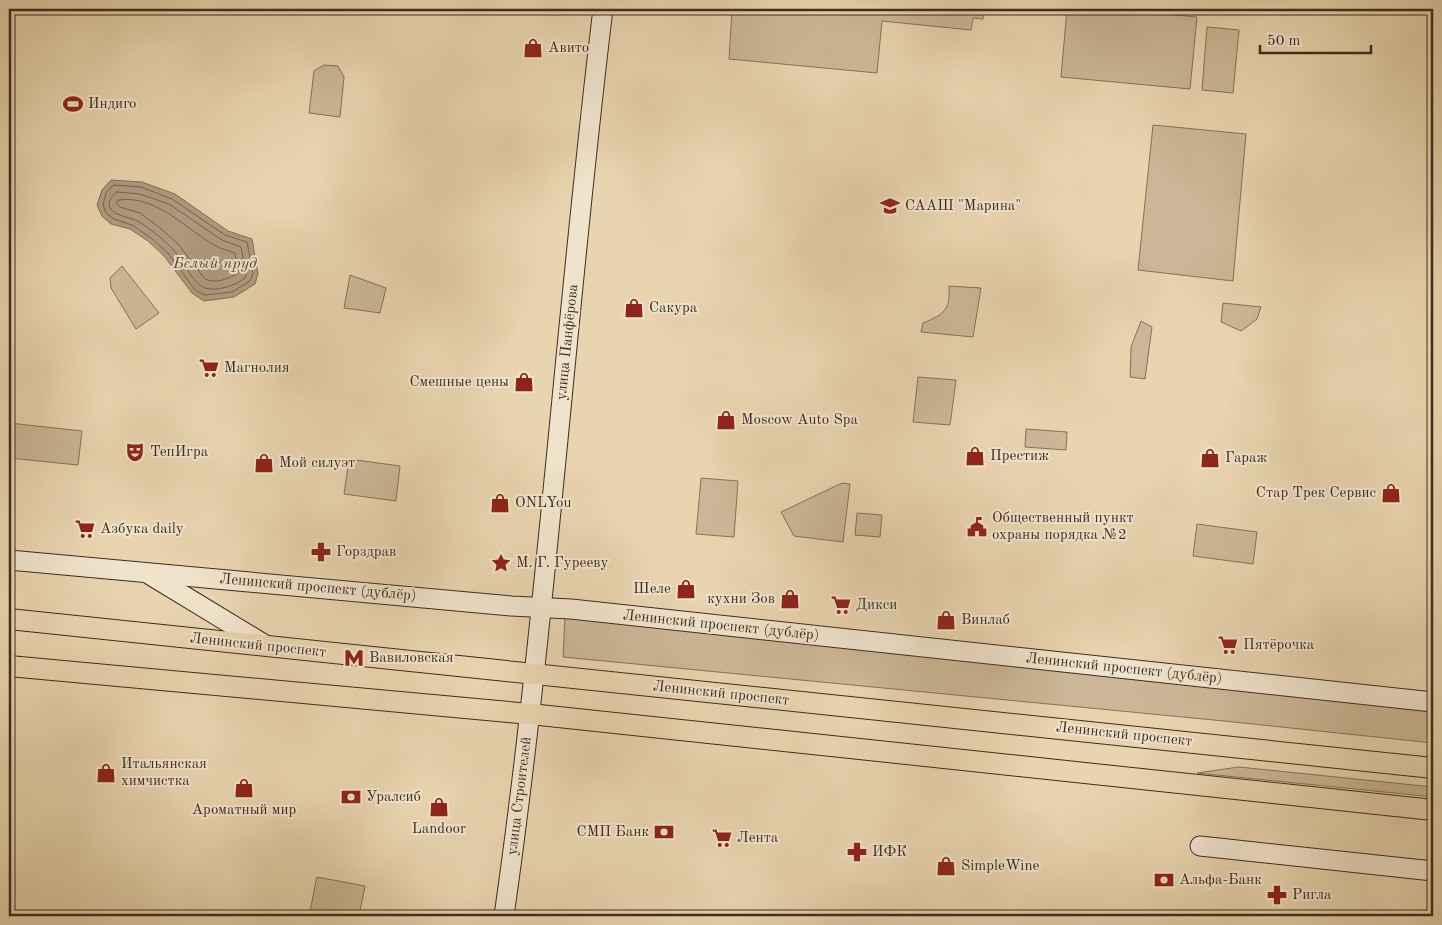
<svg xmlns="http://www.w3.org/2000/svg" width="1442" height="925" font-family="'Old Standard TT',serif">
	<style>
		.green { fill: #cbb797; stroke: #84725c }
		.water { fill: #ae9b7f; stroke: #816f5a }
		.lines { fill: none; stroke-linecap: round; stroke-linejoin: round }
		.shore { stroke: #766450; stroke-width: 1 }
		.secondary-casing { stroke: #3e2c22; stroke-width: 21 }
		.primary-casing { stroke: #3e2c22; stroke-width: 22 }
		.secondary { stroke: #f0e3cb; stroke-width: 19 }
		.primary { stroke: #e8d4af; stroke-width: 20 }
		.labels { text-anchor: middle; dominant-baseline: central; stroke-width: 4; stroke-linejoin: round; paint-order: stroke }
		.poi-label { font-size: 15px; fill: #3e2c22; stroke: #f0e3cb; text-anchor: start }
		.street-label { font-size: 15px; fill: #3e2c22; stroke: #f0e3cb }
		.water-label { font-size: 16px; font-style: italic; fill: #5a4839; stroke: #f0e3cb }
	</style>
	<rect width="100%" height="100%" fill="#e8d4af"/>
	<filter id="stains"><feTurbulence type="fractalNoise" baseFrequency=".004" numOctaves="4"/><feColorMatrix values="0 0 0 0 .2 0 0 0 0 .09 0 0 0 0 .02 0 0 0 .5 -.17"/></filter>
	<radialGradient id="worn" r=".72"><stop offset=".6" stop-color="#630" stop-opacity="0"/><stop offset="1" stop-color="#630" stop-opacity=".3"/></radialGradient>
	<!-- green -->
	<g class="green">
		<path d="M 732,9 L 984,9 L 983,19 L 973,18 L 971,30 L 882,21 L 877,73 L 729,59 Z"/>
		<path d="M 1067,9 L 1110,9 L 1197,17 L 1190,89 L 1061,77 Z"/>
		<path d="M 1207,27 L 1239,30 L 1233,93 L 1202,90 Z"/>
		<path d="M 324,65 L 338,66 L 344,77 L 340,117 L 309,113 L 314,71 Z"/>
		<path d="M 1153,125 L 1246,134 L 1233,281 L 1138,270 Z"/>
		<path d="M 122,266 L 159,313 L 136,329 L 111,288 L 110,278 Z"/>
		<path d="M 350,275 L 386,288 L 380,313 L 344,308 Z"/>
		<path d="M 949,286 L 981,288 L 973,337 L 921,332 L 923,323 C 945,314 950,310 949,286 Z"/>
		<path d="M 1223,303 L 1261,307 L 1257,319 L 1241,331 L 1221,322 Z"/>
		<path d="M 1141,321 L 1152,327 L 1145,379 L 1130,377 L 1131,347 Z"/>
		<path d="M 918,377 L 956,380 L 950,425 L 913,422 Z"/>
		<path d="M 9,423 L 82,431 L 78,465 L 9,458 Z"/>
		<path d="M 1026,429 L 1067,432 L 1066,450 L 1025,447 Z"/>
		<path d="M 349,459 L 400,466 L 396,501 L 344,494 Z"/>
		<path d="M 701,478 L 738,481 L 734,537 L 696,534 Z"/>
		<path d="M 842,483 L 850,484 L 843,542 L 794,536 L 781,512 Z"/>
		<path d="M 857,513 L 882,515 L 880,537 L 855,535 Z"/>
		<path d="M 1197,524 L 1257,532 L 1253,564 L 1193,556 Z"/>
		<path d="M 565,616 L 1433,706 L 1433,743 L 1224,721 L 563,657 Z"/>
		<path d="M 1239,767 L 1433,787 L 1433,797 L 1197,773 Z"/>
		<path d="M 317,877 L 365,886 L 359,916 L 309,916 Z"/>
	</g>
	<!-- water -->
	<path class="water" d="M 111,180 L 142,182 L 175,194 L 228,231 L 252,239 L 258,274 L 255,284 L 234,297 L 204,301 L 192,293 L 164,256 L 148,241 L 130,229 L 111,224 L 102,216 L 97,205 L 102,190 Z"/>
	<g class="lines">
		<!-- shore -->
		<g class="shore">
			<path d="M 114,185 L 141,187 L 172,199 L 225,235 L 247,242 L 253,273 L 250,281 L 232,292 L 205,295 L 195,290 L 168,253 L 151,238 L 132,225 L 114,219 L 106,213 L 103,205 L 106,193 Z"/>
			<path d="M 117,192 L 140,194 L 169,204 L 222,240 L 241,247 L 246,273 L 245,278 C 237,285 216,292 205,288 C 193,284 181,257 171,247 C 162,238 151,230 141,223 C 132,217 116,217 110,208 C 107,202 112,195 117,192 Z"/>
			<path d="M 118,200 C 159,194 187,232 220,248 C 225,250 230,251 235,253 L 238,273 C 229,279 215,284 205,279 L 178,244 L 160,228 L 140,213 L 120,207 L 117,204 Z"/>
		</g>
		<defs>
			<g id="secondary">
				<path d="M 9,560 L 511,606 L 571,609 L 1433,702"/>
				<path d="M 150,575 L 267,646"/>
				<path d="M 1200,846 L 1433,871"/>
				<path d="M 504,916 C 547,615 566,311 603,9"/>
			</g>
			<g id="primary">
				<path d="M 9,619 L 1433,768"/>
				<path d="M 9,666 L 530,714 L 1433,810"/>
			</g>
		</defs>
		<!-- secondary casing -->
		<use href="#secondary" class="secondary-casing"/>
		<!-- primary casing -->
		<use href="#primary" class="primary-casing"/>
		<!-- secondary -->
		<use href="#secondary" class="secondary"/>
		<!-- primary -->
		<use href="#primary" class="primary"/>
	</g>
	<!-- icons -->
	<defs>
		<symbol id="shop-bare" viewBox="-9 -9 18 18"><path d="M-5-2.5h2.3a2.7 3.5 0 0 1 5.4 0H5L5.5 6h-11ZM-1.5-2.5h3a1.5 2.3 0 0 0-3 0Z" fill="#8f2418" stroke="#f0e3cb" stroke-width="2.5" paint-order="stroke"/></symbol>
		<symbol id="stadium-bare" viewBox="-9 -9 18 18"><path d="M0-5a6.5 5 0 1 0 0 10a6.5 5 0 1 0 0-10ZM-3.5-1.8h7v3.6h-7Z" fill="#8f2418" stroke="#f0e3cb" stroke-width="2.5" paint-order="stroke"/></symbol>
		<symbol id="school-bare" viewBox="-9 -9 18 18"><path d="M0-5L7-2L0 1L-7-2ZM-4 1L0 2.5L4 1V4Q0 6-4 4Z" fill="#8f2418" stroke="#f0e3cb" stroke-width="2.5" paint-order="stroke"/></symbol>
		<symbol id="supermarket-bare" viewBox="-9 -9 18 18"><path d="M-6-5.5h2.5l.6 2H6L4.5 2H-2.5L-4.4-4H-6ZM-1.5 3.2a1.3 1.3 0 1 0 .1 0ZM3 3.2a1.3 1.3 0 1 0 .1 0Z" fill="#8f2418" stroke="#f0e3cb" stroke-width="2.5" paint-order="stroke"/></symbol>
		<symbol id="theatre-bare" viewBox="-9 -9 18 18"><path d="M-5-5.5Q0-4 5-5.5V0Q5 5 0 6Q-5 5-5 0ZM-3.3-2.5H-1v1.5H-3.3ZM1-2.5H3.3v1.5H1ZM-2.8 1Q0 5.5 2.8 1Z" fill="#8f2418" stroke="#f0e3cb" stroke-width="2.5" paint-order="stroke"/></symbol>
		<symbol id="civic-bare" viewBox="-9 -9 18 18"><path d="M-.6-6.5H3V-4.5H.6V-3L4-1V1h2V6H-6V1h2V-1L-.6-3ZM-1.2 2.5V6h2.4V2.5Z" fill="#8f2418" stroke="#f0e3cb" stroke-width="2.5" paint-order="stroke"/></symbol>
		<symbol id="pharmacy-bare" viewBox="-9 -9 18 18"><path d="M-2-6h4v4h4v4h-4v4h-4v-4h-4v-4h4Z" fill="#8f2418" stroke="#f0e3cb" stroke-width="2.5" paint-order="stroke"/></symbol>
		<symbol id="sight-bare" viewBox="-9 -9 18 18"><path d="M0-6L1.8-2.2L6-1.7L2.9 1.2L3.7 5.4L0 3.3L-3.7 5.4L-2.9 1.2L-6-1.7L-1.8-2.2Z" fill="#8f2418" stroke="#f0e3cb" stroke-width="2.5" paint-order="stroke"/></symbol>
		<symbol id="metro-bare" viewBox="-9 -9 18 18"><path d="M-5.5 5V-5H-3L0 0L3-5H5.5V5H3V-.5L0 4L-3-.5V5Z" fill="#8f2418" stroke="#f0e3cb" stroke-width="2.5" paint-order="stroke"/></symbol>
		<symbol id="bank-bare" viewBox="-9 -9 18 18"><path d="M-6-4H6V4H-6ZM0-2.3a2.3 2.3 0 1 0 0 4.6a2.3 2.3 0 1 0 0-4.6Z" fill="#8f2418" stroke="#f0e3cb" stroke-width="2.5" paint-order="stroke"/></symbol>
	</defs>
	<g fill-rule="evenodd">
		<use href="#shop-bare" x="519" y="34" width="28" height="28"/>
		<use href="#stadium-bare" x="59" y="90" width="28" height="28"/>
		<use href="#school-bare" x="876" y="192" width="28" height="28"/>
		<use href="#shop-bare" x="620" y="294" width="28" height="28"/>
		<use href="#supermarket-bare" x="195" y="354" width="28" height="28"/>
		<use href="#shop-bare" x="510" y="368" width="28" height="28"/>
		<use href="#shop-bare" x="712" y="406" width="28" height="28"/>
		<use href="#theatre-bare" x="121" y="438" width="28" height="28"/>
		<use href="#shop-bare" x="961" y="442" width="28" height="28"/>
		<use href="#shop-bare" x="1196" y="444" width="28" height="28"/>
		<use href="#shop-bare" x="250" y="449" width="28" height="28"/>
		<use href="#shop-bare" x="1377" y="479" width="28" height="28"/>
		<use href="#shop-bare" x="486" y="489" width="28" height="28"/>
		<use href="#civic-bare" x="963" y="513" width="28" height="28"/>
		<use href="#supermarket-bare" x="71" y="515" width="28" height="28"/>
		<use href="#pharmacy-bare" x="307" y="538" width="28" height="28"/>
		<use href="#sight-bare" x="487" y="549" width="28" height="28"/>
		<use href="#shop-bare" x="672" y="575" width="28" height="28"/>
		<use href="#shop-bare" x="776" y="585" width="28" height="28"/>
		<use href="#supermarket-bare" x="827" y="591" width="28" height="28"/>
		<use href="#shop-bare" x="932" y="606" width="28" height="28"/>
		<use href="#supermarket-bare" x="1214" y="631" width="28" height="28"/>
		<use href="#metro-bare" x="340" y="644" width="28" height="28"/>
		<use href="#shop-bare" x="92" y="759" width="28" height="28"/>
		<use href="#shop-bare" x="230" y="774" width="28" height="28"/>
		<use href="#bank-bare" x="337" y="783" width="28" height="28"/>
		<use href="#shop-bare" x="425" y="793" width="28" height="28"/>
		<use href="#bank-bare" x="650" y="818" width="28" height="28"/>
		<use href="#supermarket-bare" x="708" y="824" width="28" height="28"/>
		<use href="#pharmacy-bare" x="843" y="838" width="28" height="28"/>
		<use href="#shop-bare" x="932" y="852" width="28" height="28"/>
		<use href="#bank-bare" x="1150" y="866" width="28" height="28"/>
		<use href="#pharmacy-bare" x="1263" y="881" width="28" height="28"/>
	</g>
	<g class="labels">
		<!-- poi labels -->
		<g class="poi-label">
			<text x="548" y="48">Авито</text>
			<text x="88" y="104">Индиго</text>
			<text x="905" y="206">СААШ "Марина"</text>
			<text x="649" y="308">Сакура</text>
			<text x="224" y="368">Магнолия</text>
			<text x="509" y="382" text-anchor="end">Смешные цены</text>
			<text x="741" y="420">Moscow Auto Spa</text>
			<text x="150" y="452">ТепИгра</text>
			<text x="990" y="456">Престиж</text>
			<text x="1225" y="458">Гараж</text>
			<text x="279" y="463">Мой силуэт</text>
			<text x="1376" y="493" text-anchor="end">Стар Трек Сервис</text>
			<text x="515" y="503">ONLYou</text>
			<text x="992" y="518">Общественный пункт<tspan x="992" dy="17">охраны порядка №2</tspan></text>
			<text x="100" y="529">Азбука daily</text>
			<text x="336" y="552">Горздрав</text>
			<text x="516" y="563">М. Г. Гурееву</text>
			<text x="671" y="589" text-anchor="end">Шеле</text>
			<text x="775" y="599" text-anchor="end">кухни Зов</text>
			<text x="856" y="605">Дикси</text>
			<text x="961" y="620">Винлаб</text>
			<text x="1243" y="645">Пятёрочка</text>
			<text x="369" y="658">Вавиловская</text>
			<text x="121" y="764">Итальянская<tspan x="121" dy="17">химчистка</tspan></text>
			<text x="366" y="797">Уралсиб</text>
			<text x="244" y="810" text-anchor="middle">Ароматный мир</text>
			<text x="439" y="829" text-anchor="middle">Landoor</text>
			<text x="649" y="832" text-anchor="end">СМП Банк</text>
			<text x="737" y="838">Лента</text>
			<text x="872" y="852">ИФК</text>
			<text x="961" y="866">SimpleWine</text>
			<text x="1179" y="880">Альфа-Банк</text>
			<text x="1292" y="895">Ригла</text>
		</g>
		<!-- street labels -->
		<g class="street-label">
			<text transform="translate(568 342) rotate(-84)">улица Панфёрова</text>
			<text transform="translate(318 588) rotate(5)">Ленинский проспект (дублёр)</text>
			<text transform="translate(721 626) rotate(6)">Ленинский проспект (дублёр)</text>
			<text transform="translate(258 646) rotate(6)">Ленинский проспект</text>
			<text transform="translate(1124 669) rotate(6)">Ленинский проспект (дублёр)</text>
			<text transform="translate(721 694) rotate(6)">Ленинский проспект</text>
			<text transform="translate(1124 735) rotate(6)">Ленинский проспект</text>
			<text transform="translate(520 796) rotate(-83)">улица Строителей</text>
		</g>
		<!-- water labels -->
		<g class="water-label">
			<text x="215" y="264">Белый пруд</text>
		</g>
	</g>
	<!-- margin -->
	<rect width="1442" height="925" fill="none" stroke="#e8d4af" stroke-width="30"/>
	<rect x="10" y="10" width="1422" height="905" fill="none" stroke="#3e2c22" stroke-width="2.5"/>
	<rect x="15" y="15" width="1412" height="895" fill="none" stroke="#3e2c22"/>
	<!-- scale -->
	<path d="M1260 45v8h111v-8" fill="none" stroke="#3e2c22" stroke-width="2.5"/>
	<text x="1267" y="45" font-size="15" fill="#3e2c22" stroke="#f0e3cb" stroke-width="4" paint-order="stroke">50 m</text>
	<rect width="100%" height="100%" filter="url(#stains)"/>
	<rect width="100%" height="100%" fill="url(#worn)"/>
</svg>
